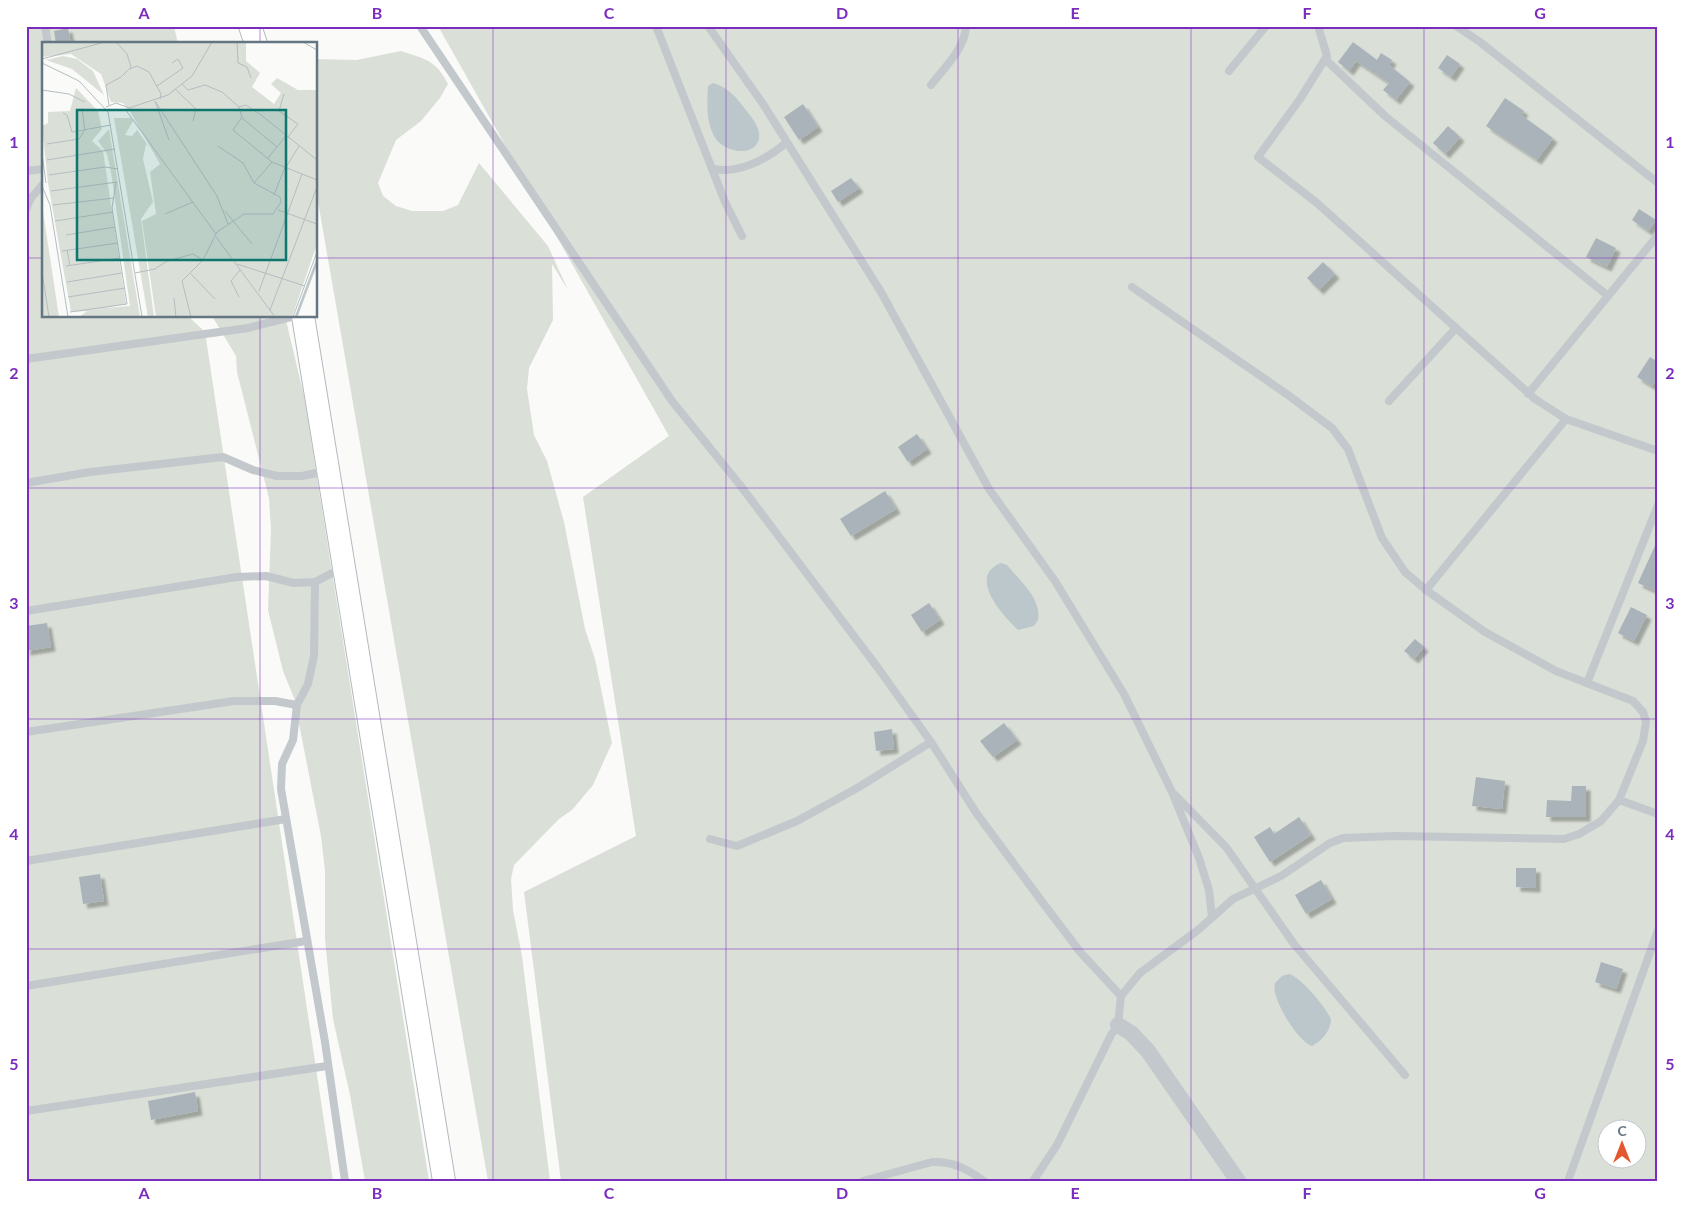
<svg xmlns="http://www.w3.org/2000/svg" width="1684" height="1207" font-family="Lato,sans-serif">
	<style>
		.green { fill: #dadfd7; fill-rule: evenodd }
		.water { fill: #bbc7cb }
		.building { fill: #aab3b9; filter: url(#shadow) }
		.lines { fill: none; stroke-linecap: round; stroke-linejoin: round }
		.secondary-casing { stroke: #b3babf; stroke-width: 24 }
		.lane { stroke: #c3c8cc; stroke-width: 8 }
		.street { stroke: #c3c8cc; stroke-width: 16 }
		.secondary { stroke: #fff; stroke-width: 22 }
		.grid { fill: none; stroke: #7b2cbf; stroke-width: 1; stroke-opacity: 0.55 }
		.inset-river { fill: none; stroke: #bbc7cb; stroke-width: 2.5 }
		.inset-road { fill: none; stroke: #b5bdc2; stroke-width: 1 }
		.view { fill: #0f766e; fill-opacity: 0.15; stroke: #0f766e; stroke-width: 2.5 }
		.inset-edge { fill: none; stroke: #657683; stroke-width: 2.5 }
		.neatline { fill: none; stroke: #7b2cbf; stroke-width: 2 }
		.grid-label { font-size: 16px; text-anchor: middle; font-weight: bold; fill: #7b2cbf }
	</style>
	<defs>
		<filter id="shadow"><feDropShadow dx="4.5" dy="4.5" stdDeviation="1" flood-color="#0004"/></filter>
	</defs>
	<rect width="100%" height="100%" fill="#fafaf8"/>
	<!-- green -->
	<g class="green">
		<path d="M 26,26 L 174,26 L 178,44 L 44,44 L 44,316 L 188,316 L 205,332 L 333,1181 L 26,1181 Z"/>
		<path d="M 438,26 L 1658,26 L 1658,1181 L 561,1181 L 524,892 L 636,836 L 583,497 L 669,436 ZM 1606,1130 L 1636,1130 L 1636,1160 L 1606,1160 Z"/>
		<path d="M 401,51 C 425,59 436,60 448,84 L 440,98 L 421,121 L 396,140 L 378,183 L 383,196 L 396,206 L 412,211 L 443,211 L 458,205 L 479,163 L 548,246 L 568,290 L 552,264 L 553,320 L 529,368 L 527,389 L 534,435 L 547,461 L 564,522 L 585,629 L 595,659 L 612,743 L 593,785 L 572,810 L 559,819 L 514,865 L 511,879 L 513,910 L 522,956 L 550,1181 L 488,1181 L 316,190 L 316,59 L 357,60 Z"/>
		<path d="M 212,316 L 285,316 L 304,396 L 429,1181 L 365,1181 L 350,1095 L 333,1019 L 325,939 L 325,871 L 321,836 L 294,698 L 283,671 L 268,610 L 271,529 L 269,498 L 237,372 L 236,356 Z"/>
	</g>
	<!-- water -->
	<g class="water">
		<path d="M 713,83 C 729,88 736,97 745,109 C 750,115 758,125 759,133 C 762,157 725,156 714,136 C 706,121 707,103 708,86 Z"/>
		<path d="M 1001,563 L 1007,565 C 1020,581 1042,599 1038,620 L 1034,626 L 1018,630 C 1002,615 967,576 1001,563 Z"/>
		<path d="M 1289,974 C 1302,978 1325,1007 1331,1019 C 1331,1030 1322,1041 1312,1046 C 1298,1042 1270,997 1275,983 L 1282,976 Z"/>
	</g>
	<!-- building -->
	<g class="building">
		<path d="M 68,28 L 71,44 L 56,44 L 54,31 Z"/>
		<path d="M 1353,42 L 1377,60 L 1381,53 L 1392,60 L 1389,65 L 1410,82 L 1396,100 L 1383,90 L 1389,83 L 1356,61 L 1349,71 L 1338,62 Z"/>
		<path d="M 1447,55 L 1460,64 L 1451,77 L 1438,68 Z"/>
		<path d="M 1505,98 L 1524,111 L 1521,115 L 1553,138 L 1537,160 L 1486,126 Z"/>
		<path d="M 803,104 L 818,127 L 799,140 L 784,117 Z"/>
		<path d="M 1448,126 L 1460,137 L 1445,154 L 1433,143 Z"/>
		<path d="M 851,178 L 859,188 L 838,202 L 831,191 Z"/>
		<path d="M 1639,209 L 1656,220 L 1648,231 L 1632,220 Z"/>
		<path d="M 1596,238 L 1616,248 L 1607,267 L 1586,257 Z"/>
		<path d="M 1323,262 L 1335,274 L 1319,290 L 1307,278 Z"/>
		<path d="M 1650,357 L 1658,362 L 1658,377 L 1652,386 L 1637,377 Z"/>
		<path d="M 917,434 L 927,449 L 908,462 L 898,447 Z"/>
		<path d="M 885,491 L 896,509 L 851,536 L 840,519 Z"/>
		<path d="M 1658,539 L 1658,592 L 1638,583 Z"/>
		<path d="M 929,603 L 940,620 L 922,632 L 911,615 Z"/>
		<path d="M 1631,607 L 1647,615 L 1634,641 L 1618,633 Z"/>
		<path d="M 47,623 L 51,647 L 26,651 L 26,626 Z"/>
		<path d="M 1415,639 L 1424,647 L 1414,659 L 1404,651 Z"/>
		<path d="M 1004,723 L 1017,740 L 993,757 L 980,741 Z"/>
		<path d="M 892,729 L 894,749 L 876,751 L 874,732 Z"/>
		<path d="M 1476,777 L 1505,781 L 1502,809 L 1472,806 Z"/>
		<path d="M 1572,786 L 1586,786 L 1586,817 L 1546,817 L 1547,800 L 1571,801 Z"/>
		<path d="M 1299,817 L 1311,835 L 1270,862 L 1254,837 L 1270,827 L 1274,834 Z"/>
		<path d="M 1516,868 L 1536,868 L 1536,888 L 1516,887 Z"/>
		<path d="M 100,874 L 104,901 L 83,904 L 79,877 Z"/>
		<path d="M 1321,880 L 1332,899 L 1306,914 L 1295,895 Z"/>
		<path d="M 1601,962 L 1623,969 L 1616,989 L 1595,982 Z"/>
		<path d="M 195,1092 L 198,1111 L 151,1120 L 148,1101 Z"/>
	</g>
	<g class="lines">
		<defs>
			<g id="secondary">
				<path d="M 250,26 L 256,44"/>
				<path d="M 303,316 L 444,1181"/>
			</g>
		</defs>
		<!-- secondary casing -->
		<use href="#secondary" class="secondary-casing"/>
		<!-- lane -->
		<g class="lane">
			<path d="M 45,26 L 48,44"/>
			<path d="M 420,26 L 672,401 L 740,485 L 878,668 L 931,742 L 977,814 L 1043,903 L 1081,953 L 1121,996"/>
			<path d="M 656,26 L 725,202 L 742,236"/>
			<path d="M 708,26 L 763,104 L 881,292 L 989,489 L 1055,581 L 1124,694 L 1172,792 L 1199,858 L 1209,890 L 1212,917"/>
			<path d="M 1318,26 L 1327,56 L 1300,99 L 1258,157 L 1317,203 L 1535,399 L 1566,419 L 1658,451"/>
			<path d="M 1456,26 L 1480,42 L 1658,183"/>
			<path d="M 1325,59 L 1385,116 L 1607,295"/>
			<path d="M 1229,71 L 1266,26"/>
			<path d="M 931,85 C 944,68 965,49 966,26"/>
			<path d="M 714,169 C 739,174 767,159 786,143"/>
			<path d="M 26,171 L 44,169"/>
			<path d="M 26,209 L 31,198 L 44,183"/>
			<path d="M 26,359 L 248,328 L 295,316"/>
			<path d="M 1528,394 L 1658,235"/>
			<path d="M 1389,401 L 1456,328"/>
			<path d="M 26,483 L 90,472 L 223,457 L 253,470 L 277,476 L 302,476 L 326,471"/>
			<path d="M 315,582 L 314,656 L 308,684 L 297,705 L 293,740 L 282,764 L 281,789 L 325,1042 L 345,1181"/>
			<path d="M 1426,590 L 1566,419"/>
			<path d="M 26,611 L 237,577 L 266,576 L 294,583 L 315,582 L 342,568"/>
			<path d="M 1587,683 L 1658,505"/>
			<path d="M 26,732 L 234,701 L 275,701 L 297,705"/>
			<path d="M 1175,795 L 1226,847 L 1294,944 L 1405,1075"/>
			<path d="M 1619,800 L 1658,814"/>
			<path d="M 710,839 L 737,846 L 797,821 L 859,787 L 931,742"/>
			<path d="M 26,861 L 286,819"/>
			<path d="M 26,986 L 306,941"/>
			<path d="M 26,1111 L 327,1066"/>
			<path d="M 863,1181 L 932,1162 C 953,1161 967,1169 984,1181"/>
			<path d="M 1033,1181 L 1057,1145 L 1111,1035 L 1118,1025 L 1121,996 L 1140,973 L 1198,930 L 1233,899 L 1281,876 L 1330,843 L 1343,838 L 1395,836 L 1564,839 L 1579,834 L 1601,821 L 1619,800 L 1643,741 L 1646,722 L 1643,712 L 1633,701 L 1556,671 L 1485,632 L 1426,590 L 1405,572 L 1382,538 L 1348,449 L 1332,428 L 1288,395 L 1132,287"/>
			<path d="M 1568,1181 L 1658,930"/>
		</g>
		<!-- street -->
		<path class="street" d="M 1118,1025 L 1131,1033 L 1148,1051 L 1238,1181"/>
		<!-- secondary -->
		<use href="#secondary" class="secondary"/>
	</g>
	<!-- grid -->
	<path class="grid" d="M 260,26 L 260,44M 493,26 L 493,1181M 726,26 L 726,1181M 958,26 L 958,1181M 1191,26 L 1191,1181M 1424,26 L 1424,1181M 26,258 L 44,258M 316,258 L 1658,258M 260,316 L 260,1181M 26,488 L 1658,488M 26,719 L 1658,719M 26,949 L 1658,949"/>
	<!-- overview -->
	<g transform="translate(42 42)">
		<rect width="275" height="275" fill="#fafaf8"/>
		<path d="M 0,0 L 204,0 L 204,19 L 218,31 L 210,45 L 232,62 L 239,51 L 229,42 L 235,36 L 256,48 L 275,48 L 275,202 L 250,275 L 114,275 L 100,179 L 114,172 L 108,130 L 118,122 L 89,71 L 81,61 L 69,60 L 59,32 L 29,12 L 0,15 ZM 21,14 L 35,17 L 51,29 L 62,53 L 30,27 L 4,18 ZM 34,46 L 56,69 L 60,87 L 50,99 L 61,109 L 84,262 L 63,266 L 88,264 L 69,130 L 65,112 L 56,99 L 67,87 L 98,275 L 37,275 L 45,269 L 29,270 L 6,141 L 0,84 L 6,81 L 6,70 L 28,69 ZM 72,76 L 89,76 L 91,79 L 83,93 L 90,94 L 95,88 L 103,99 L 106,104 L 104,102 L 101,117 L 111,160 L 99,177 L 112,275 L 106,275 ZM 0,163 L 17,275 L 0,275 Z" fill="#dadfd7"/>
		<path class="inset-river" d="M 254,275 L 275,219"/>
		<path class="inset-road" d="M 195,0 L 196,21 L 205,25 L 209,36M 261,0 L 275,8M 0,17 L 63,0M 0,21 L 37,39 L 66,70 L 100,275M 88,27 L 95,24 L 107,30 L 119,52 L 118,57M 140,42 L 146,48 L 163,43 L 180,50 L 197,65 L 204,63 L 219,73 L 275,118M 115,44 L 141,26 L 136,17 L 130,21M 133,47 L 154,67 L 151,79M 0,48 L 27,52 L 43,60M 242,52 L 237,69 L 256,82 L 246,95M 67,63 L 64,43 L 79,35 L 89,25 L 85,12 L 74,0M 64,65 L 74,61 L 87,66 L 126,53 L 150,34 L 170,0M 197,65 L 200,75 L 191,88 L 230,120 L 275,138M 40,66 L 43,89M 83,67 L 174,192M 21,71 L 25,73 L 30,90 L 69,83M 200,76 L 235,105M 127,98 L 113,59 L 175,154 L 186,182M 5,102 L 37,97 L 42,89M 0,112 L 4,141M 225,117 L 244,94M 5,118 L 73,107M 244,125 L 257,104M 7,133 L 63,125 L 76,127M 212,141 L 230,120M 0,144 L 8,163 L 26,275M 9,149 L 75,140M 232,153 L 243,125M 11,163 L 72,156M 236,168 L 275,182M 183,169 L 210,202M 123,172 L 151,160M 13,179 L 71,170M 24,193 L 73,185M 174,195 L 233,275M 25,208 L 28,224M 20,209 L 76,201M 195,222 L 263,244M 24,224 L 78,216M 0,230 L 7,275M 93,231 L 113,227 L 125,219 L 151,212 L 161,218M 149,232 L 173,257M 25,240 L 80,231M 217,249 L 260,132M 26,255 L 83,246M 197,255 L 189,239 L 198,228M 132,256 L 134,275M 228,268 L 275,145M 28,270 L 85,262 L 70,166 L 74,140M 149,275 L 140,239 L 161,218 L 175,190 L 202,172 L 231,172 L 239,160 L 238,155 L 212,141 L 201,121 L 176,104M 251,275 L 275,210"/>
		<path class="view" d="M 35,68 L 244,68 L 244,218 L 35,218 Z"/>
		<rect width="275" height="275" class="inset-edge"/>
	</g>
	<!-- border -->
	<rect width="1684" height="1207" fill="none" stroke="#ffffff" stroke-width="55"/>
	<!-- north arrow -->
	<g transform="translate(1622 1144)"><circle r="24" fill="#ffffff" stroke="#c1c8cd"/>
	<path d="M0-4L9 19L0 12L-9 19Z" fill="#e4572e"/>
	<text y="-8" font-size="14" font-weight="bold" text-anchor="middle" fill="#657683">С</text>
	</g>
	<rect x="28" y="28" width="1628" height="1152" class="neatline"/>
	<g class="grid-label">
		<text x="144" y="19">A</text>
		<text x="377" y="19">B</text>
		<text x="609" y="19">C</text>
		<text x="842" y="19">D</text>
		<text x="1075" y="19">E</text>
		<text x="1307" y="19">F</text>
		<text x="1540" y="19">G</text>
		<text x="14" y="148">1</text>
		<text x="1670" y="148">1</text>
		<text x="14" y="379">2</text>
		<text x="1670" y="379">2</text>
		<text x="14" y="609">3</text>
		<text x="1670" y="609">3</text>
		<text x="14" y="840">4</text>
		<text x="1670" y="840">4</text>
		<text x="14" y="1070">5</text>
		<text x="1670" y="1070">5</text>
		<text x="144" y="1199">A</text>
		<text x="377" y="1199">B</text>
		<text x="609" y="1199">C</text>
		<text x="842" y="1199">D</text>
		<text x="1075" y="1199">E</text>
		<text x="1307" y="1199">F</text>
		<text x="1540" y="1199">G</text>
	</g>
</svg>
